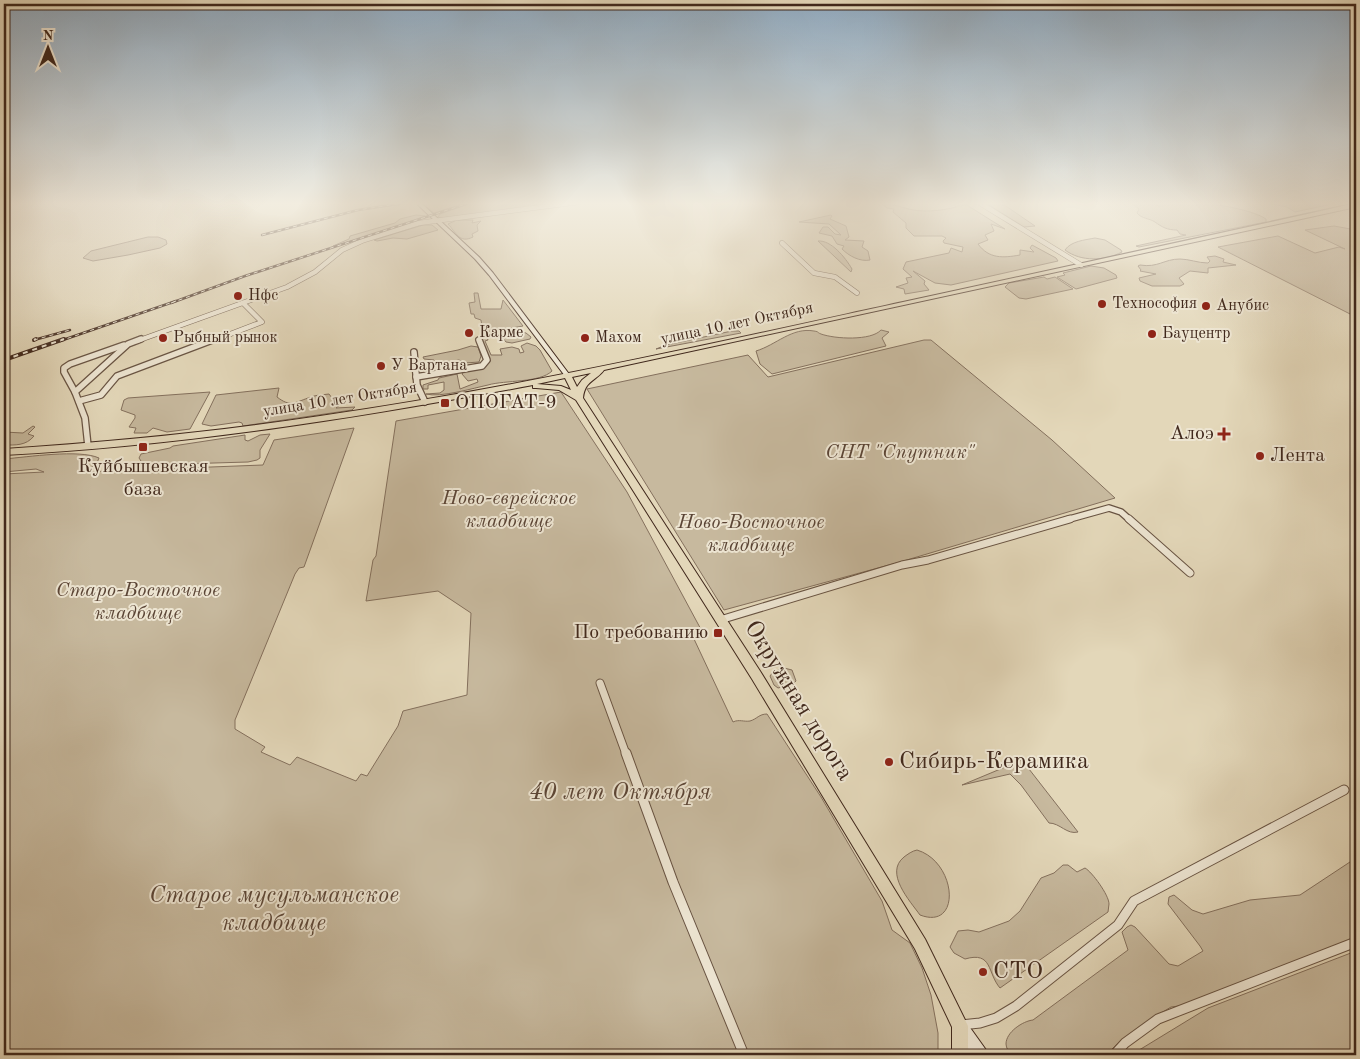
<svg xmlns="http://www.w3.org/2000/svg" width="1360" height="1059" font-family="'Old Standard TT',serif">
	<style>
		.green { fill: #c7b99e; stroke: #84705d }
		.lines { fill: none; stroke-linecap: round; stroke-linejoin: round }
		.street-far3-casing { stroke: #695443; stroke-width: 5.5 }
		.street-far2-casing { stroke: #695443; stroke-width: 8 }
		.street-far1-casing { stroke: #695443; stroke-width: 9 }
		.street-casing { stroke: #695443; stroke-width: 11 }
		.secondary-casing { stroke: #40281c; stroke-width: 2 }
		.primary-casing { stroke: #40281c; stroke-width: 2 }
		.street-far3 { stroke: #ede5d2; stroke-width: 4.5 }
		.street-far2 { stroke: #ede5d2; stroke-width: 5.5 }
		.street-far1 { stroke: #ede5d2; stroke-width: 7 }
		.street { stroke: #ede5d2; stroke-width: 9 }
		.secondary { fill: #ede5d2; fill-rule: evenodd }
		.primary { fill: #e3d7b9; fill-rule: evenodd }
		.rail-far1-casing { stroke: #40281c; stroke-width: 2.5 }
		.rail-casing { stroke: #40281c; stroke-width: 4 }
		.rail-far1 { stroke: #ede5d2; stroke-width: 1; stroke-dasharray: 4; stroke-linecap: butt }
		.rail { stroke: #ede5d2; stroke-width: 2; stroke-dasharray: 5; stroke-linecap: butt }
		.poi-dot { fill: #8f2418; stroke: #ede5d2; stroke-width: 2 }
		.labels { text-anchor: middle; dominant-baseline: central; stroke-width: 4; stroke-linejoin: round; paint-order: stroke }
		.far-poi-label { font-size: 16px; fill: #40281c; stroke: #ede5d2; text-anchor: start }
		.far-street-label { font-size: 16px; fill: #40281c; stroke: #ede5d2 }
		.poi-label { font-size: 20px; fill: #40281c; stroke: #ede5d2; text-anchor: start }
		.park-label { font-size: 20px; font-style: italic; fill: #5b4536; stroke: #ede5d2 }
		.near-street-label { font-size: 24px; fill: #40281c; stroke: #ede5d2 }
		.near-poi-label { font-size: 24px; fill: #40281c; stroke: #ede5d2; text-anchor: start }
		.near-park-label { font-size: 24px; font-style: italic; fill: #5b4536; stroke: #ede5d2 }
	</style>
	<rect width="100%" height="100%" fill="#e3d7b9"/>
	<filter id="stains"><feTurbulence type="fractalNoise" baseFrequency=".004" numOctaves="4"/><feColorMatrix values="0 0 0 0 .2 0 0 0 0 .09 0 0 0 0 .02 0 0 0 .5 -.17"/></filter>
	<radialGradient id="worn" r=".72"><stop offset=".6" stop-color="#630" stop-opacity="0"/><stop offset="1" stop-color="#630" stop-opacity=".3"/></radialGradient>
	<!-- green -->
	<g class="green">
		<path d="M 424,202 L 468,202 L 434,213 L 423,204 Z"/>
		<path d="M 474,202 L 564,202 L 445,219 L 438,217 L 440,214 Z"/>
		<path d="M 945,202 L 962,202 L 1005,229 L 991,224 L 994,231 L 985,235 L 988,240 L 978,244 C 989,259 1003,258 1020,255 L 1020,250 L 1034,252 L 1030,248 L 1032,245 L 1056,258 L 1058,261 L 951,285 L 935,283 L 913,271 L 925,281 L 924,284 L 929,290 L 905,294 L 904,289 L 896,287 L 908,283 L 906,278 L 912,277 L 903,269 L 906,262 L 949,253 L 951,248 L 962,252 L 963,247 L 944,243 L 943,241 L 946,238 L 942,236 L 914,236 L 906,228 L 906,223 L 893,212 L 894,209 L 887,208 L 882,204 C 891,203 897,206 905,208 C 920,213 941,211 956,207 L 953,203 Z"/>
		<path d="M 984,202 L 1000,202 L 1035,226 L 1024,227 Z"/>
		<path d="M 1111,202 L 1152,202 L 1159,206 L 1163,206 L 1159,202 L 1179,202 L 1177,204 L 1181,205 C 1197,199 1252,209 1266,219 L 1266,222 L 1139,247 L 1136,246 L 1186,235 L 1180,234 L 1177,230 C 1167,230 1162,227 1155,222 C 1149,218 1142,219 1137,213 L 1139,209 L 1131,202 Z"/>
		<path d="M 1263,202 L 1341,202 L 1295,212 L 1287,207 Z"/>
		<path d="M 416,215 L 425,216 L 384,232 L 333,246 L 349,239 L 350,236 L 395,223 L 400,219 Z"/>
		<path d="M 831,215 L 832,216 L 830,219 L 846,226 L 849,237 L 845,240 L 864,241 L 862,247 L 868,251 L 870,260 C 860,262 849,256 842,249 L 844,246 L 837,244 L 832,236 L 819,233 L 823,227 L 828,227 L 835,234 L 841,235 L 829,224 L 799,222 Z"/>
		<path d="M 457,220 L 473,220 L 472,223 L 481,221 L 477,225 L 478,231 L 472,234 L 473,237 C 459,244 456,232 448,224 Z"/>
		<path d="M 423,225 L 432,225 L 438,230 L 407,239 L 393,238 L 377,241 L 374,240 Z"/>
		<path d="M 1334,226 L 1356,230 L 1356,317 L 1218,247 L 1278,236 L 1315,253 L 1339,247 L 1345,249 L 1305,230 Z"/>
		<path d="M 148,237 L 158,237 L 166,240 L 167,244 L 160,248 L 128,255 L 93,261 L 83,258 L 91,251 Z"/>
		<path d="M 1095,238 L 1105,240 L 1121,250 L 1122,252 C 1105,261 1081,262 1065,250 C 1071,241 1085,240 1095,238 Z"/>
		<path d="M 818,241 C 831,240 845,257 852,269 L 851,272 Z"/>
		<path d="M 1215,256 L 1224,259 L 1223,262 L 1236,265 L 1208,268 L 1208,273 L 1190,271 L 1179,278 L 1184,284 L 1180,286 L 1152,286 L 1140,281 L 1139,278 L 1156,274 L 1140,271 L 1141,270 L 1138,266 L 1140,265 C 1158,268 1164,259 1180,259 C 1189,259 1198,263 1208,263 L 1210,261 L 1207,257 Z"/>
		<path d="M 1091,266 L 1104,268 L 1116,275 L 1117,278 L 1076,289 L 1057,277 L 1065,275 L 1063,273 Z"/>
		<path d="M 1044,277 L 1047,279 L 1055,277 L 1073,289 L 1026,299 L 1019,298 L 1005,287 L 1009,283 Z"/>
		<path d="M 474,293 L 478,293 L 481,309 L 501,309 L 503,300 L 523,326 L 483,333 L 481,320 L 475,318 L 474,314 L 471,314 L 469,303 L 475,302 Z"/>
		<path d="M 881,330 L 889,332 L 882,338 L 886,346 L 772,374 L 760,364 L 756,351 C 776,345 792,327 814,331 C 820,332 816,332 821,334 C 835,339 871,341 881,330 Z"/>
		<path d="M 732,331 L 739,331 L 741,333 L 656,349 L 666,345 Z"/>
		<path d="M 521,332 L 526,333 L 531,337 L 530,339 L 512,343 L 506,342 L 501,336 Z"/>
		<path d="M 487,337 L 488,340 L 485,341 L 491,355 L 502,355 L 500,349 L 512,347 L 519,349 L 520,353 L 524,352 L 521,346 L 527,343 L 536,346 L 540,350 L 552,371 C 540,383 505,380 488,385 C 474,388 440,398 426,394 L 440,393 L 444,390 L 444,382 L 428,385 L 428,389 L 423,389 L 423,385 L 438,380 L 439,378 L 457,374 L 460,389 L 478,382 L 477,379 L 468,381 L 462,374 L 464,371 L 482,368 L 489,363 L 482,338 Z"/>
		<path d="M 924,340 L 931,340 L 1052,440 L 1115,498 L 900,562 L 724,610 L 587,389 L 748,355 L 768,377 Z"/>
		<path d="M 471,346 L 478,347 L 481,356 L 479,362 L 465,363 L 459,360 L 438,364 L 434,360 L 424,359 L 423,357 L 458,350 Z"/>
		<path d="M 279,388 L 277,397 C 290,407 294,403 308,398 C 314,395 322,395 329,394 L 332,398 L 345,401 L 336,408 L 355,407 L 352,410 L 243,426 L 242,423 L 239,422 L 211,426 L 202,424 L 216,395 Z"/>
		<path d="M 210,392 L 190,429 L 167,432 L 153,428 L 147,433 L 134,433 L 136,428 L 129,427 L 135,418 L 135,415 L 121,410 L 124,400 L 128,398 Z"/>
		<path d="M 561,392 L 627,492 L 704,635 L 694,639 L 733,722 C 739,719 744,722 750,721 C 757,719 759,714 767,714 L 821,797 L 882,901 L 892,930 L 910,943 L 922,968 L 931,995 L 938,1033 L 938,1055 L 4,1055 L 4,474 L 44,472 L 36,469 L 4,472 L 4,459 C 28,457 79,449 99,458 L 96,465 L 81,472 L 263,465 L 274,440 L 354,428 L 304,567 L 299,568 L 295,574 L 235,720 L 235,729 L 265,747 L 261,752 L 290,765 L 297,757 L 356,781 L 361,774 L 367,776 L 398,726 L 403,711 L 467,695 L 471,613 L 438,591 L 366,601 L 373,560 L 376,556 L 396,421 Z"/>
		<path d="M 33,426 L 35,427 L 28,434 L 34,436 C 26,446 15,445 4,445 L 4,432 L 23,433 Z"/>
		<path d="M 270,434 L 260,450 L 260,458 L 257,460 L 248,462 L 146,465 L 143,464 L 139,458 L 141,454 L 170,448 L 173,446 L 245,435 L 245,440 L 248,441 L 260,435 Z"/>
		<path d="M 784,668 L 792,670 L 796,681 L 793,684 L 778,688 L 774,685 L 770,676 L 773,672 Z"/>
		<path d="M 1022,760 L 1078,832 C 1067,835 1060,823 1049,823 L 1021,785 L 1010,774 L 962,785 Z"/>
		<path d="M 917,850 C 957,862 962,931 920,915 C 910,901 884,873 904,857 C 908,854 912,851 917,850 Z"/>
		<path d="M 1356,858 L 1356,941 L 1187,1005 L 1171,1007 L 1156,1016 L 1117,1044 L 1106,1055 L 1011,1055 C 1009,1052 1006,1048 1006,1044 C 1006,1032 1023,1021 1033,1020 L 1128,950 L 1122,932 L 1127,927 L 1131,925 L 1135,927 L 1169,964 L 1178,966 L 1203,951 L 1200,946 L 1168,904 L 1169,897 L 1174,895 L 1192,910 L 1203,914 L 1250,900 L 1300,895 Z"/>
		<path d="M 1063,865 L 1068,865 L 1077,872 L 1085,868 C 1092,872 1109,895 1109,904 C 1109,907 1108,909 1108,912 L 1000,988 C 987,973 993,951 965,959 L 954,953 L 950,947 L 958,931 L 968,930 L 979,932 L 1009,921 L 1020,911 L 1041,878 L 1054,873 Z"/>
		<path d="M 1356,951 L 1356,1055 L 1131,1055 L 1208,1008 Z"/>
	</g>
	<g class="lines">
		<defs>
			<g id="street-far3">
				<path d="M 978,202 L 1081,265"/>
				<path d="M 782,243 L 814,273 L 835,277 L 857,293"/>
				<path d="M 137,341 L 287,287 L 315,272 L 342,250 L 364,240 L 419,223 L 579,202"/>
				<path d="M 212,341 L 262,322 L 243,303"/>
			</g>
			<g id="street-far2">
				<path d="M 414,352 L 417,385 L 425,402"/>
				<path d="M 416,377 L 482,366 L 487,360 L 479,340"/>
				<path d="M 75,392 L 64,372 L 64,368 L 70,364 L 124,345"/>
				<path d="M 79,401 L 101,395 L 117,376 L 215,339"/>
				<path d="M 88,446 L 85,418 L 75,392 L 128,344 L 141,339"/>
				<path d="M 1066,520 L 1109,508 L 1121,512 L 1130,520"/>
			</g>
			<g id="street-far1">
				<path d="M 1129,519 L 1190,573"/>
				<path d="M 720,620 L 902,565 L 928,560 L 1070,519"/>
				<path d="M 600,683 L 626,754"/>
			</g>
			<g id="street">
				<path d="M 626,753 L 673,882 L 744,1055"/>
				<path d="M 961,1025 L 980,1023 L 996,1018 L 1016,1006 L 1118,925 L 1134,901 L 1344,790"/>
				<path d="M 1114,1055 L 1125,1043 L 1158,1019 L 1356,942"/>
			</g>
			<g id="secondary">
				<path d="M 415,202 L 420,202 L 479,257 L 493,273 L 569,374 L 569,376 L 565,376 L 489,275 L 475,259 Z"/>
				<path d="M 961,1020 L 966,1022 L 986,1050 L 988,1055 L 972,1055 L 954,1027 L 956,1022 Z"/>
			</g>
			<path id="primary" d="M 1356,203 L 1356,207 L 1292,221 L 604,370 C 596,381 585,380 583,398 L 760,671 L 925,939 L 968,1026 L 968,1055 L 952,1055 L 952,1027 L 915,949 L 752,679 L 576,400 L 559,390 L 536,388 L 533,388 L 533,385 C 358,418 181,446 4,455 L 4,449 C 110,442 215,432 320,416 C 516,388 710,344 903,302 C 1054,269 1205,237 1356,203 ZM 591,373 L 582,380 L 577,387 L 572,377 ZM 565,378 L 571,390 L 561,386 L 537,384 Z"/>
		</defs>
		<!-- street-far3 casing -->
		<use href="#street-far3" class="street-far3-casing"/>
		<!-- street-far2 casing -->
		<use href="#street-far2" class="street-far2-casing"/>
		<!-- street-far1 casing -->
		<use href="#street-far1" class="street-far1-casing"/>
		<!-- street casing -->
		<use href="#street" class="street-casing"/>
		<!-- secondary casing -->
		<use href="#secondary" class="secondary-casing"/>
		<!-- primary casing -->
		<use href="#primary" class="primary-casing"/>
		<!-- street-far3 -->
		<use href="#street-far3" class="street-far3"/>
		<!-- street-far2 -->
		<use href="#street-far2" class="street-far2"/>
		<!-- street-far1 -->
		<use href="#street-far1" class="street-far1"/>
		<!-- street -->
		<use href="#street" class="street"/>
		<!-- secondary -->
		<use href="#secondary" class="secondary"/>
		<!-- primary -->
		<use href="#primary" class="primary"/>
		<defs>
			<g id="rail-far1">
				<path d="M 262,235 L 358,210 L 411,202"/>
				<path d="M 171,303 L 245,276 L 472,202"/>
				<path d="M 34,340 L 70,330"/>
				<path d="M 60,341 L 176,301"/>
			</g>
			<g id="rail">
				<path d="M 34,340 L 36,339"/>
				<path d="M 4,360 L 64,339"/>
			</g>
		</defs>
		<!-- rail-far1 casing -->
		<use href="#rail-far1" class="rail-far1-casing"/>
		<!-- rail casing -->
		<use href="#rail" class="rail-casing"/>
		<!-- rail-far1 -->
		<use href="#rail-far1" class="rail-far1"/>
		<!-- rail -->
		<use href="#rail" class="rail"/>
	</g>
	<!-- sky -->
	<linearGradient id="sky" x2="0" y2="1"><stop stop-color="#90aac0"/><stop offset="0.58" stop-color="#f2ede0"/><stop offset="1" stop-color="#f2ede0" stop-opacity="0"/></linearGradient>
	<rect width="1360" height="351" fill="url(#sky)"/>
	<!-- markers -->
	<g class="poi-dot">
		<circle cx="238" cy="296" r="5"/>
		<circle cx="1102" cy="304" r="5"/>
		<circle cx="1206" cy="306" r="5"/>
		<circle cx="469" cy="333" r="5"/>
		<circle cx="1152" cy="334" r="5"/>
		<circle cx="163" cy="338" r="5"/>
		<circle cx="585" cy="338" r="5"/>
		<circle cx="381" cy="366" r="5"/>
		<rect x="440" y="398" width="10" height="10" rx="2.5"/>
		<path d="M1221.5 426.5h5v5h5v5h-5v5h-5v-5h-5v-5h5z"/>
		<rect x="138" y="442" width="10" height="10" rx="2.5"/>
		<circle cx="1260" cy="456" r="5"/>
		<rect x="713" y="628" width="10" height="10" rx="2.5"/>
		<circle cx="889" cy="762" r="5"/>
		<circle cx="983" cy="972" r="5"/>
	</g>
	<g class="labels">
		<!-- far-poi labels -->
		<g class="far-poi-label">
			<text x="248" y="296">Нфс</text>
			<text x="1112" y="304">Технософия</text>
			<text x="1216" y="306">Анубис</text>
			<text x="479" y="333">Карме</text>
			<text x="1162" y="334">Бауцентр</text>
			<text x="173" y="338">Рыбный рынок</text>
			<text x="595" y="338">Махом</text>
			<text x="391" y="366">У Вартана</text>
		</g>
		<!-- far-street labels -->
		<g class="far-street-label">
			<text transform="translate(737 324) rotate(-12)">улица 10 лет Октября</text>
			<text transform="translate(340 400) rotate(-9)">улица 10 лет Октября</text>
		</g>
		<!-- poi labels -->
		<g class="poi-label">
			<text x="455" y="403">ОПОГАТ-9</text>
			<text x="1214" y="434" text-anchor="end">Алоэ</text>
			<text x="1270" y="456">Лента</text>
			<text x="143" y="467" text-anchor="middle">Куйбышевская<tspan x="143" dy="23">база</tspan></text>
			<text x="708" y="633" text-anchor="end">По требованию</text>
		</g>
		<!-- park labels -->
		<g class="park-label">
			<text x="900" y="453">СНТ "Спутник"</text>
			<text x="509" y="499">Ново-еврейское<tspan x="509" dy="23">кладбище</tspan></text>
			<text x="751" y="523">Ново-Восточное<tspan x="751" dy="23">кладбище</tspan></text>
			<text x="138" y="591">Старо-Восточное<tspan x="138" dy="23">кладбище</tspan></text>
		</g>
		<!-- near-street labels -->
		<g class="near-street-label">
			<text transform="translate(798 701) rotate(58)">Окружная дорога</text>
		</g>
		<!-- near-poi labels -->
		<g class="near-poi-label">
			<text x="899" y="762">Сибирь-Керамика</text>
			<text x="993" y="972">СТО</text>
		</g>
		<!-- near-park labels -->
		<g class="near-park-label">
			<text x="620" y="793">40 лет Октября</text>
			<text x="274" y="896">Старое мусульманское<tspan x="274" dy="28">кладбище</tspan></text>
		</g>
	</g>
	<!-- margin -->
	<rect width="1360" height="1059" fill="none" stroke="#e3d7b9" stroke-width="20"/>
	<rect x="5" y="5" width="1350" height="1049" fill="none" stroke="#40281c" stroke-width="2.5"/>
	<rect x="10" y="10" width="1340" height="1039" fill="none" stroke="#40281c"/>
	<!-- north arrow -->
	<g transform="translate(48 48)" stroke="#ede5d2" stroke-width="4" paint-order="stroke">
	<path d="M0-4L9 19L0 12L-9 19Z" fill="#40281c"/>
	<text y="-8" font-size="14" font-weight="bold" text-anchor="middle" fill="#40281c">N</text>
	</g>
	<rect width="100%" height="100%" filter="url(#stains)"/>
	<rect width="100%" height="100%" fill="url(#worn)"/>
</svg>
